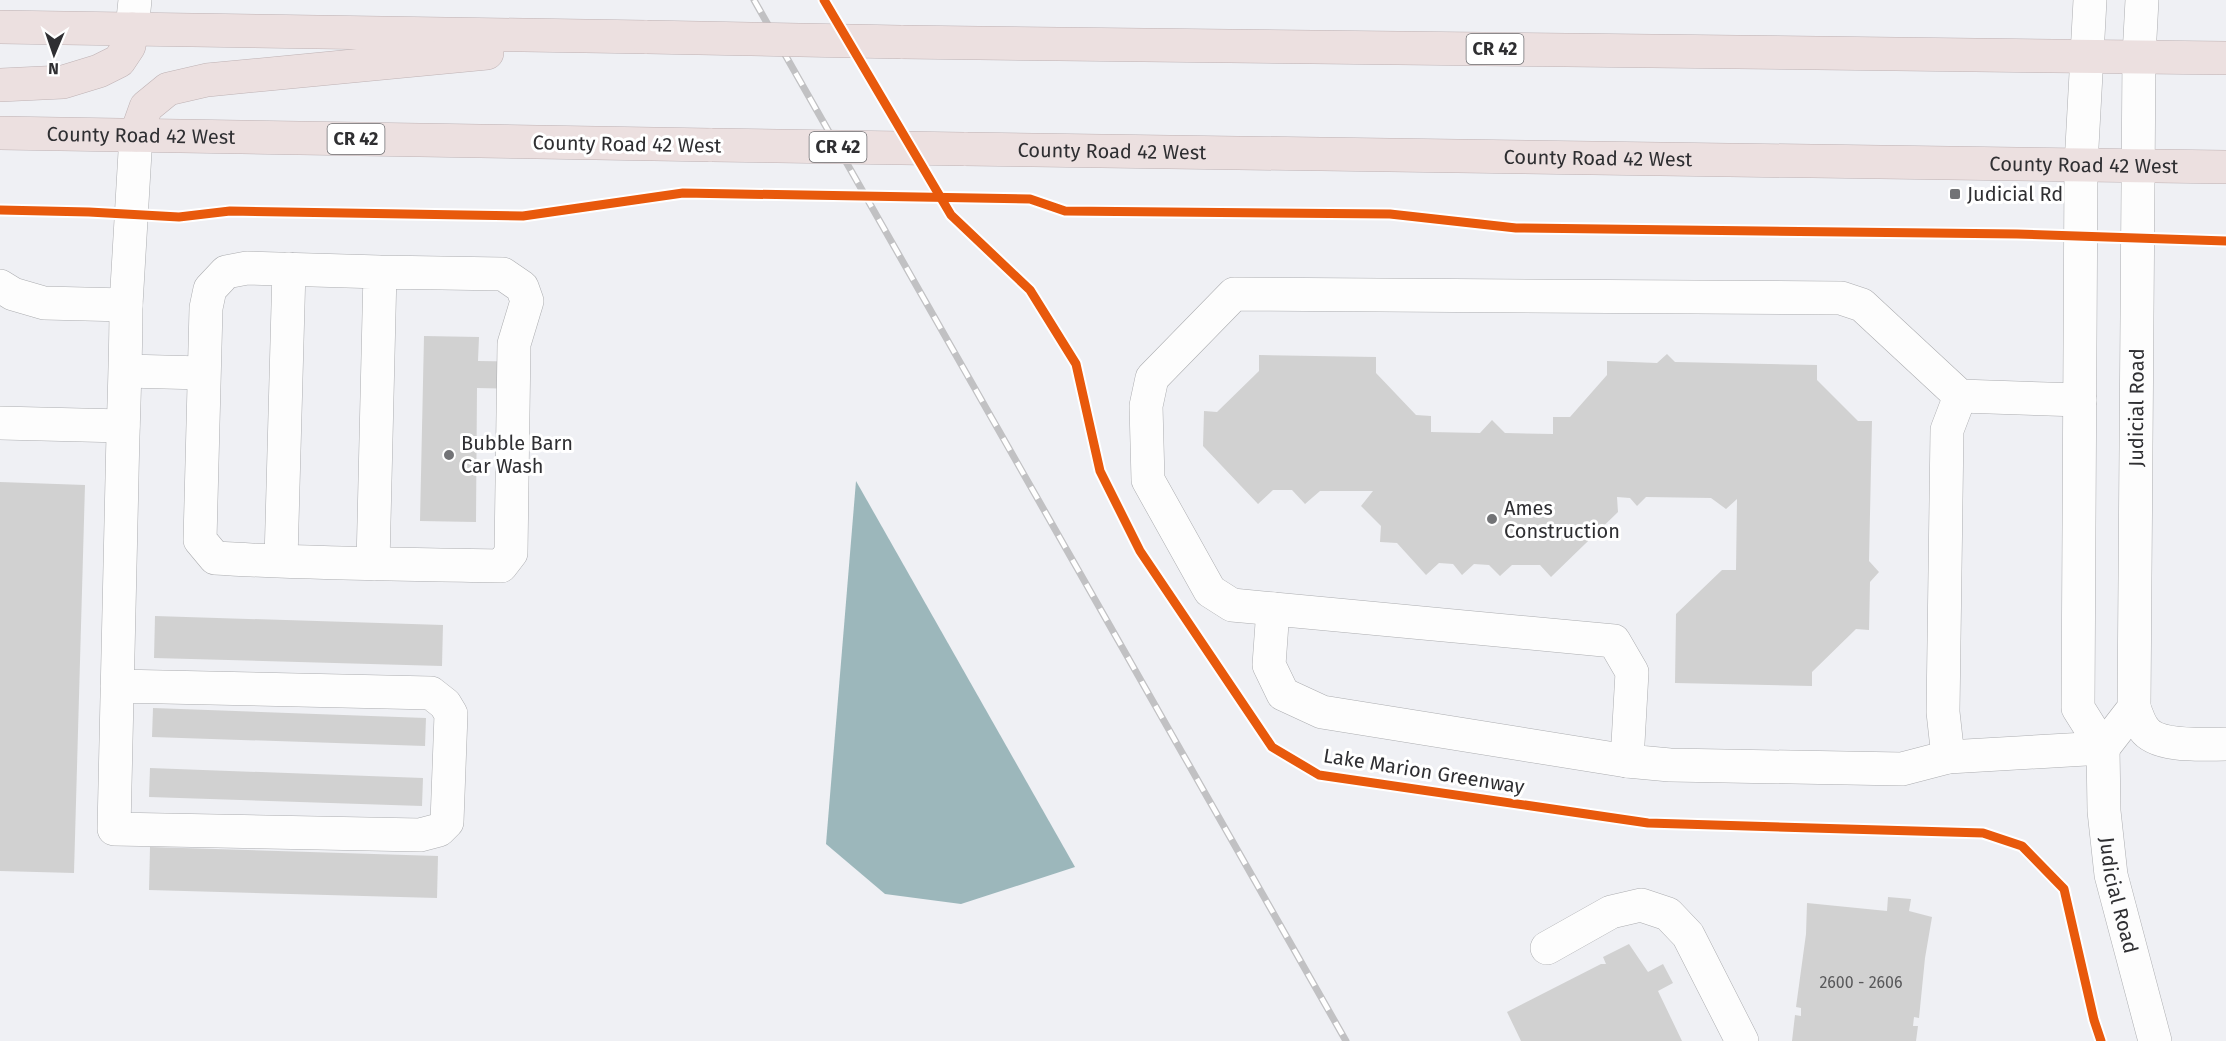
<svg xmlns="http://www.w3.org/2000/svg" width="2226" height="1041" font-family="'Fira Sans',sans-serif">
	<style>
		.water { fill: #9cb7bb }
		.building { fill: #d1d1d1 }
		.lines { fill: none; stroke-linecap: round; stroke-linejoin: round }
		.minor-casing { stroke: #acadb0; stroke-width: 34 }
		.highway-casing { stroke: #beb2b4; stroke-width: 34 }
		.minor { stroke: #fdfdfd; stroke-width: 33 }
		.highway { stroke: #ece0e0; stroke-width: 33 }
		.rail-casing { stroke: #c1c1c3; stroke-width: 7 }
		.rail { stroke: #fff; stroke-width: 4.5; stroke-dasharray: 14; stroke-linecap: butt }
		.highway-bridge-casing { stroke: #beb2b4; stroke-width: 34; stroke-linecap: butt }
		.highway-bridge { stroke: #ece0e0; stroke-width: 33 }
		.cycleway-casing { stroke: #fff; stroke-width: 13 }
		.cycleway { stroke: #e8590c; stroke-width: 9 }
		.poi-dot { fill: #727376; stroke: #fff; stroke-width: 2 }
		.labels { text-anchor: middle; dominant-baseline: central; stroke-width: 6; stroke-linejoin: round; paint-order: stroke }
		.number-label { font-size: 16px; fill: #58585a }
		.shield { fill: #fff; stroke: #6d6d70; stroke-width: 1.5 }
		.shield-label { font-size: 18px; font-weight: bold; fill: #2f2f32 }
		.street-label { font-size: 20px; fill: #2f2f32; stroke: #fff }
		.poi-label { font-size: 20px; fill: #2f2f32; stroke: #fff; text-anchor: start }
	</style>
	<rect width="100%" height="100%" fill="#eff0f4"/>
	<!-- water -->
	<path class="water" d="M 856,481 L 1075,867 L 961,904 L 885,894 L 826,844 Z"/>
	<!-- building -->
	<g class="building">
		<path d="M 424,336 L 479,337 L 478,361 L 530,362 L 529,389 L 477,388 L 476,522 L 420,521 Z"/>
		<path d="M 1667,354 L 1675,362 L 1817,365 L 1817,380 L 1858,421 L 1872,421 L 1869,561 L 1879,572 L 1870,582 L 1869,630 L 1856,629 L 1812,672 L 1812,686 L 1675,683 L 1676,614 L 1722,570 L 1736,570 L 1737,499 L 1726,509 L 1711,498 L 1646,497 L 1637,506 L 1630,498 L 1617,497 L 1618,512 L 1551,577 L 1540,565 L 1512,565 L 1500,576 L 1489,565 L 1474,564 L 1462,575 L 1453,564 L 1439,563 L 1426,575 L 1397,543 L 1380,542 L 1381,526 L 1361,506 L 1373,491 L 1320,491 L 1305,504 L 1292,490 L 1273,490 L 1258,504 L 1203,446 L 1204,411 L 1217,412 L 1259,371 L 1259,355 L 1376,357 L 1376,373 L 1416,415 L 1431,416 L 1431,432 L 1480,433 L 1492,420 L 1505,433 L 1553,434 L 1553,417 L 1570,417 L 1607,375 L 1607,361 L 1657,363 Z"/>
		<path d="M 0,482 L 85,485 L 74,873 L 0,871 Z"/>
		<path d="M 155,616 L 443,625 L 442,666 L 154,658 Z"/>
		<path d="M 153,708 L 426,718 L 425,746 L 152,737 Z"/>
		<path d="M 150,768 L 423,778 L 422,806 L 149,797 Z"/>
		<path d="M 150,847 L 438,856 L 437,898 L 149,890 Z"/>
		<path d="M 1888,897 L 1911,899 L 1909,911 L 1932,917 L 1925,958 L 1919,1018 L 1914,1017 L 1913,1026 L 1918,1026 L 1916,1041 L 1792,1041 L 1795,1015 L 1801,1016 L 1801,1008 L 1796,1007 L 1806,934 L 1807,903 L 1887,911 Z"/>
		<path d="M 1629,944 L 1648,972 L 1663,964 L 1673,983 L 1658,991 L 1682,1041 L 1521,1041 L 1507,1012 L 1601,964 L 1606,964 L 1603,957 Z"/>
	</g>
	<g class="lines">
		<defs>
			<g id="minor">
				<path id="s1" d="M 2090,0 L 2081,165 L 2078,708 L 2103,748 L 2104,811 L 2111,875 L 2155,1041"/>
				<path d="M 132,29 L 135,0"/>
				<path d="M 0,286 L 13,294 L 44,303 L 126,305 L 136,135"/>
				<path d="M 126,371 L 203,373"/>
				<path d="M 2080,400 L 1960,396 L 1862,305 L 1841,298 L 1234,294 L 1152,378 L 1146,406 L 1148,480 L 1210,591 L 1232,605 L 1614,641 L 1632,672 L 1627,761 L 1670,765 L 1902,769 L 1948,757 L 2103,748"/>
				<path d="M 0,423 L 123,426"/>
				<path d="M 281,560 L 289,269"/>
				<path d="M 373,564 L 380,272 L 247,268 L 226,272 L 210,289 L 206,308 L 200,540 L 215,558 C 310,564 406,564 501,566 L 511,553 L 514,344 L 527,301 L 522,287 L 503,274 L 380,272"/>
				<path d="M 1273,609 L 1269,665 L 1283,694 L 1322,712 L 1627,761"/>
				<path d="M 117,686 L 431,693 L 445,704 L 451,714 L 447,822 L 439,830 L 420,835 L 114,829 C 116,712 119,595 122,478 C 123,420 126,362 126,305"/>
				<path d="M 2134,708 C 2137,714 2139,723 2144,729 C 2157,748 2205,744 2226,744"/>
				<path id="s2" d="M 2103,748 L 2134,708 L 2139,56 L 2142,0"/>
				<path d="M 1948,757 L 1943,712 L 1947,430 L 1960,396"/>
				<path d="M 1547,948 L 1611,912 L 1641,905 L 1668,914 L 1688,935 L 1742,1041"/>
			</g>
			<g id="highway">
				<path d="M 0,27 L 647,37"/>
				<path d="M 901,42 L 2226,58"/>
				<path d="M 0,85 L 63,82 L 99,71 L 119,61 L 129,46 L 132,29"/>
				<path id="s3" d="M 0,133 L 712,145"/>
				<path d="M 136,135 L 146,107 L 168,89 L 207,80 L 487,53"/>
				<path id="s4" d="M 964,149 L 2226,167"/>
			</g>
		</defs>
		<!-- minor casing -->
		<use href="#minor" class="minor-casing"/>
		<!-- highway casing -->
		<use href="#highway" class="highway-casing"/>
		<!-- minor -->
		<use href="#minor" class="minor"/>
		<!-- highway -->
		<use href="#highway" class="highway"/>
		<defs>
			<path id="rail" d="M 754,0 L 1346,1041"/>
		</defs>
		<!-- rail casing -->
		<use href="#rail" class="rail-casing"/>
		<!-- rail -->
		<use href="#rail" class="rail"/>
		<defs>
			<g id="highway-bridge">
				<path d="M 647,37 L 901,42"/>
				<path d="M 712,145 L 964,149"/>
			</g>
		</defs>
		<!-- highway-bridge casing -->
		<use href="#highway-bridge" class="highway-bridge-casing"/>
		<!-- highway-bridge -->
		<use href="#highway-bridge" class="highway-bridge"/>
		<defs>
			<g id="cycleway">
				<path d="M 824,0 L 951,215 L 1030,290 L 1076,364 L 1100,471 L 1140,551 L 1272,747 L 1319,775 L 1648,823 L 1983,833 L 2022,846 L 2064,889 L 2094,1020 L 2101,1041"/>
				<path d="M 0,210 L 89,212 L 179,217 L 230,211 L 523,216 L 683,193 L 1030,199 L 1065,211 L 1390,214 L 1516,228 L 2017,234 L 2226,241"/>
			</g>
		</defs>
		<!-- cycleway casing -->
		<use href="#cycleway" class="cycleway-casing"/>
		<!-- cycleway -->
		<use href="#cycleway" class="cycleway"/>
	</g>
	<!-- markers -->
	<g class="poi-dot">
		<rect x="1949" y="188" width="12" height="12" rx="3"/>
		<circle cx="449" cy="455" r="6"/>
		<circle cx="1492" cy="519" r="6"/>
	</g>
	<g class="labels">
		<!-- number labels -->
		<g class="number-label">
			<text x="1861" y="982">2600 - 2606</text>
		</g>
		<!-- shield labels -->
		<g class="shield">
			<rect x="1466.5" y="34" width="57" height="30" rx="4.5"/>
			<rect x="327.5" y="124" width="57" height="30" rx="4.5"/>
			<rect x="809.5" y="132" width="57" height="30" rx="4.5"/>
		</g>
		<g class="shield-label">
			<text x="1495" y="49">CR 42</text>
			<text x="356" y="139">CR 42</text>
			<text x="838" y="147">CR 42</text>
		</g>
		<!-- street labels -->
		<g class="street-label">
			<text stroke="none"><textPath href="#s3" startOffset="141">County Road 42 West</textPath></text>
			<text transform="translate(627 144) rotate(1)">County Road 42 West</text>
			<text stroke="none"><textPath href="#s4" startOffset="148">County Road 42 West</textPath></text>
			<text stroke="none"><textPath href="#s4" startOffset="634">County Road 42 West</textPath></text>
			<text stroke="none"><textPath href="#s4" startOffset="1120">County Road 42 West</textPath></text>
			<text stroke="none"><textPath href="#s2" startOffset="351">Judicial Road</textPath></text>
			<text transform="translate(1424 771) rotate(9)">Lake Marion Greenway</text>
			<text stroke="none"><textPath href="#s1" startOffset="904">Judicial Road</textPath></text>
		</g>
		<!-- poi labels -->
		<g class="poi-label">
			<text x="1967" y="194">Judicial Rd</text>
			<text x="461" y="443">Bubble Barn<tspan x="461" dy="23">Car Wash</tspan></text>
			<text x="1504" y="508">Ames<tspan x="1504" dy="23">Construction</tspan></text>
		</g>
	</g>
	<!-- north arrow -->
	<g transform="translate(54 54) rotate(182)" stroke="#ffffff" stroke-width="4.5" paint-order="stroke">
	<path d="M0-4.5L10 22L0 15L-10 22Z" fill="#2f2f32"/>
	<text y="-9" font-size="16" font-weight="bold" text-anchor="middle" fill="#2f2f32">N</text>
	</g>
</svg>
